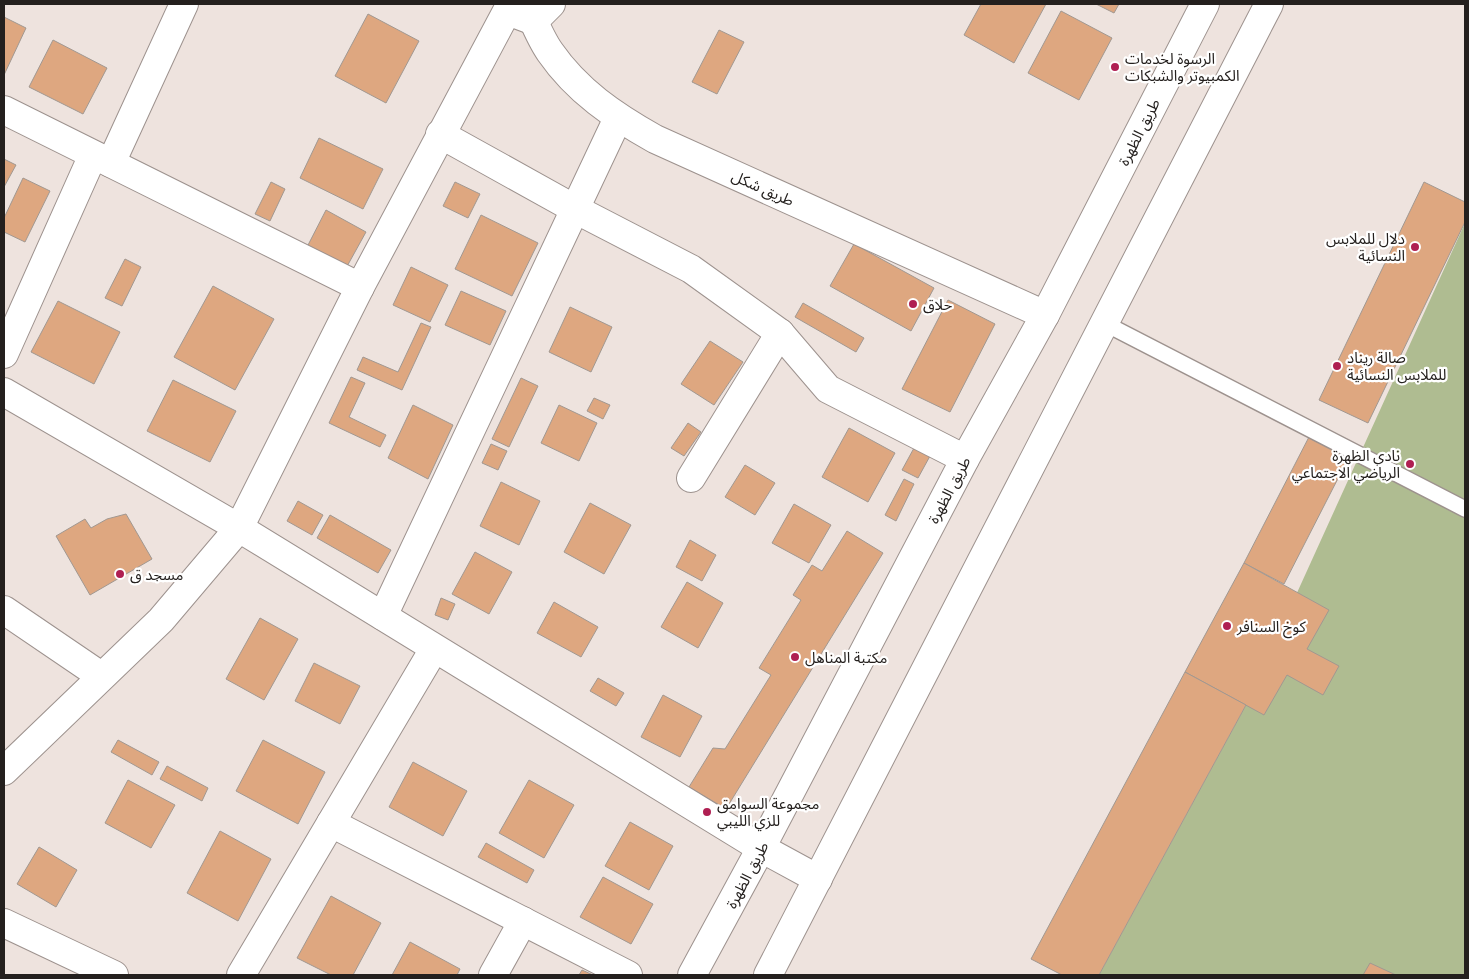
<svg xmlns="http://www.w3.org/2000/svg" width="1469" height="979" font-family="Merriweather,'Noto Sans Arabic',serif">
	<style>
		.green { fill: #afbc91 }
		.building { fill: #dea780; stroke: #a19891 }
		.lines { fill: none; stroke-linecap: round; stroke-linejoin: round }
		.service-casing { stroke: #9d928e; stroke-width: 18 }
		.minor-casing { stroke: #9d928e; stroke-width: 30 }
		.secondary-casing { stroke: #9d928e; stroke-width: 30 }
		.primary-casing { stroke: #9d928e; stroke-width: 30 }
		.service { stroke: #fff; stroke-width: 15 }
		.minor { stroke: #fff; stroke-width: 28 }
		.secondary { stroke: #fff; stroke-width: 28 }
		.primary { stroke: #fff; stroke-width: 28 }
		.poi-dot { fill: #af1f52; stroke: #fff; stroke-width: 2 }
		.labels { text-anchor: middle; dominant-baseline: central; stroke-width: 4.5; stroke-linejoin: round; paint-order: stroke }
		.poi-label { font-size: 15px; fill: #24201e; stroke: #fff; text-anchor: start }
		.street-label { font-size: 15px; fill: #24201e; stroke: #fff }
	</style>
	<rect width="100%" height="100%" fill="#eee3de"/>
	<!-- green -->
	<path class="green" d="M 1465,223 L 1465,975 L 1099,975 L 1246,705 Z"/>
	<!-- building -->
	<g class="building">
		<path d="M 981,4 L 1046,4 L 1014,63 L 964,35 Z"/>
		<path d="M 1096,4 L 1119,4 L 1114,13 Z"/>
		<path d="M 1061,11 L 1112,38 L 1079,100 L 1028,73 Z"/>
		<path d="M 368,14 L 419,41 L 386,103 L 335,76 Z"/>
		<path d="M 4,17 L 26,28 L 4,75 Z"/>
		<path d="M 719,30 L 744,42 L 717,94 L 692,82 Z"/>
		<path d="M 53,40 L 107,68 L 83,114 L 29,87 Z"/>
		<path d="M 319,138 L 383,169 L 363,209 L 300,178 Z"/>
		<path d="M 4,159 L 16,165 L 4,187 Z"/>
		<path d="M 23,178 L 50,191 L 25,242 L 4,232 L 4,218 Z"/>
		<path d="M 271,182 L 285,189 L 270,221 L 255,214 Z"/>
		<path d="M 455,182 L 480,194 L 468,218 L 443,206 Z"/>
		<path d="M 1424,182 L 1465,202 L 1465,222 L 1368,423 L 1319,400 Z"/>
		<path d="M 326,210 L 366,232 L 345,270 L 306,249 Z"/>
		<path d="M 481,215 L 538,243 L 512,296 L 455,269 Z"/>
		<path d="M 854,244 L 934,288 L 911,331 L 830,286 Z"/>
		<path d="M 125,259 L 141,267 L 122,306 L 105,298 Z"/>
		<path d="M 411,267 L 448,285 L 430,322 L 393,305 Z"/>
		<path d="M 213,286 L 274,319 L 235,390 L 174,357 Z"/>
		<path d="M 461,291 L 506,311 L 490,345 L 445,325 Z"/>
		<path d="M 948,300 L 995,324 L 950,412 L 902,389 Z"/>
		<path d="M 58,301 L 120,332 L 94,384 L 31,352 Z"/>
		<path d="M 803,303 L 864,338 L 856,352 L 795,317 Z"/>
		<path d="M 570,307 L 612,327 L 591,372 L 549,352 Z"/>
		<path d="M 421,323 L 431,327 L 402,390 L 357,370 L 363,357 L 398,372 Z"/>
		<path d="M 710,341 L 743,362 L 714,405 L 681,384 Z"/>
		<path d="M 351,377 L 365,383 L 349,417 L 386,435 L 380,447 L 329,423 Z"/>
		<path d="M 521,378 L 538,386 L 509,447 L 492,439 Z"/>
		<path d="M 173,380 L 236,411 L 210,462 L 147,431 Z"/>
		<path d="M 594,398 L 610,405 L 603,419 L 587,411 Z"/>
		<path d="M 413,405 L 453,425 L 428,479 L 388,458 Z"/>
		<path d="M 559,405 L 597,423 L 579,461 L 541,443 Z"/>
		<path d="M 688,423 L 701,432 L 684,456 L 671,448 Z"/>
		<path d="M 849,428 L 895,453 L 868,502 L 822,477 Z"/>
		<path d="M 1310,435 L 1350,455 L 1284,584 L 1244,563 Z"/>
		<path d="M 491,444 L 507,451 L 498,470 L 482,463 Z"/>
		<path d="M 914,448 L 930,456 L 918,478 L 902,470 Z"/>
		<path d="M 745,465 L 775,483 L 755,515 L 725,497 Z"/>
		<path d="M 904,479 L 914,484 L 896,521 L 885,515 Z"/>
		<path d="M 501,482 L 540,501 L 519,545 L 480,526 Z"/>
		<path d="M 298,501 L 323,515 L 312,535 L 287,521 Z"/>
		<path d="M 590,503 L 631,525 L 604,574 L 564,552 Z"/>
		<path d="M 794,504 L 831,525 L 809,563 L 772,543 Z"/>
		<path d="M 126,514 L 152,559 L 90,595 L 56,536 L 85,519 L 91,528 L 107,519 Z"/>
		<path d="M 330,515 L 391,550 L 378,573 L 317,538 Z"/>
		<path d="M 847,531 L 883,553 L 726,809 L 689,787 L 713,748 L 725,749 L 771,675 L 759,668 L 801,600 L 793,595 L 812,565 L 822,571 Z"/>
		<path d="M 690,540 L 716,555 L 702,581 L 676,567 Z"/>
		<path d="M 475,552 L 512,572 L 489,614 L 452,594 Z"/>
		<path d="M 1244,563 L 1329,610 L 1307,649 L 1339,666 L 1323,695 L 1287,675 L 1264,715 L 1185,672 Z"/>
		<path d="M 687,582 L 723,603 L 698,648 L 661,627 Z"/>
		<path d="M 441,598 L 455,604 L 448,620 L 435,615 Z"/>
		<path d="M 554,602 L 598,627 L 581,657 L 537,633 Z"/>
		<path d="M 260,618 L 298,639 L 264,700 L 226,679 Z"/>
		<path d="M 314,663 L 360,686 L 340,724 L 295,701 Z"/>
		<path d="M 1185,672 L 1246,705 L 1099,975 L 1062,975 L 1031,959 Z"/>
		<path d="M 598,678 L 624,693 L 616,706 L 590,691 Z"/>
		<path d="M 663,695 L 702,716 L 680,757 L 641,737 Z"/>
		<path d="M 118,740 L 159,762 L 152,775 L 111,752 Z"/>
		<path d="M 263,740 L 325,772 L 298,824 L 236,791 Z"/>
		<path d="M 413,762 L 467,791 L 443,836 L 389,807 Z"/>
		<path d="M 167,766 L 208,788 L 202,801 L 160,779 Z"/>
		<path d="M 128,780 L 175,805 L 151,848 L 105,823 Z"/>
		<path d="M 529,780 L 574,805 L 544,858 L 499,833 Z"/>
		<path d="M 630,822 L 673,846 L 649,890 L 605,866 Z"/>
		<path d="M 220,831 L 271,859 L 238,921 L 187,893 Z"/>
		<path d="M 486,843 L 534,870 L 527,883 L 478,857 Z"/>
		<path d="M 39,847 L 77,870 L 56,907 L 17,884 Z"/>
		<path d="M 603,877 L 653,904 L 631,944 L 580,917 Z"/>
		<path d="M 331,896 L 381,923 L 353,975 L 331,975 L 297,958 Z"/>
		<path d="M 410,942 L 460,969 L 457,975 L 392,975 Z"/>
		<path d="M 1370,963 L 1396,975 L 1363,975 Z"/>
		<path d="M 582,970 L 593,975 L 579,975 Z"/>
	</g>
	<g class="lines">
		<defs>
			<path id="service" d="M 1104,323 L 1465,509"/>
			<g id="minor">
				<path d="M 513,13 L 534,21 L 551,4"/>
				<path d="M 4,110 L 360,287"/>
				<path d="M 440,134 L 575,209 L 691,269 L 780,333 L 828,389 L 965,459"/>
				<path d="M 111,163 L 184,4"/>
				<path d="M 4,354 L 93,155"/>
				<path d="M 4,392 L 239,528 L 761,848 L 818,879"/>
				<path d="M 691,478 L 780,333"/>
				<path d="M 4,610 L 101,676"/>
				<path d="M 383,616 L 618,118"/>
				<path d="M 4,771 L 161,620 L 239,528 L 360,287 L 507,11"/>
				<path d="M 331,823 L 628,975"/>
				<path d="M 4,923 L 114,975"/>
				<path d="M 241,975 L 434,649"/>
				<path d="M 493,975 L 523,921"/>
			</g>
			<path id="secondary" d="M 526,4 C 533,19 540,38 550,52 C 577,91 614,116 655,139 L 1045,315"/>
			<g id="primary">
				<path d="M 692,975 L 761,848 L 965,459 L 1045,315 L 1205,4"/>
				<path d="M 768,975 L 1269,4"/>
			</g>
		</defs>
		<!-- service casing -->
		<use href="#service" class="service-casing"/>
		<!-- minor casing -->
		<use href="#minor" class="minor-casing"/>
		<!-- secondary casing -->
		<use href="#secondary" class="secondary-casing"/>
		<!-- primary casing -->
		<use href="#primary" class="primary-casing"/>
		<!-- service -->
		<use href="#service" class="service"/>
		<!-- minor -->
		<use href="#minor" class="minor"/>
		<!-- secondary -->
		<use href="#secondary" class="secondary"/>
		<!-- primary -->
		<use href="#primary" class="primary"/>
	</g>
	<!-- markers -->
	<g class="poi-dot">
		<circle cx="1115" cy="67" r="5"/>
		<circle cx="1415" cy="247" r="5"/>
		<circle cx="913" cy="304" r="5"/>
		<circle cx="1337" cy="366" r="5"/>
		<circle cx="1410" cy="464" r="5"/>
		<circle cx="120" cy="574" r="5"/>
		<circle cx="1227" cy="626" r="5"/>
		<circle cx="795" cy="657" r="5"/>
		<circle cx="707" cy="812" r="5"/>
	</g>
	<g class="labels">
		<!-- poi labels -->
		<g class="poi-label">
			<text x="1125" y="58">الرسوة لخدمات<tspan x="1125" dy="17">الكمبيوتر والشبكات</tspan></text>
			<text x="1405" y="238" text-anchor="end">دلال للملابس<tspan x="1405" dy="17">النسائية</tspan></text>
			<text x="923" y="304">حلاق</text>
			<text x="1347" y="357">صالة ريناد<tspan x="1347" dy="17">للملابس النسائية</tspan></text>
			<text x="1400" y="455" text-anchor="end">نادي الظهرة<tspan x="1400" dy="17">الرياضي الاجتماعي</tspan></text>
			<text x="130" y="574">مسجد ق</text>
			<text x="1237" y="626">كوخ السنافر</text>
			<text x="805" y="657">مكتبة المناهل</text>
			<text x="717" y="803">مجموعة السوامق<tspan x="717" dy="17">للزي الليبي</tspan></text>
		</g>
		<!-- street labels -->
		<g class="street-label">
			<text transform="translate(1139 132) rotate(-63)">طريق الظهرة</text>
			<text transform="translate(763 188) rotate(24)">طريق شكل</text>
			<text transform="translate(949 490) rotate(-62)">طريق الظهرة</text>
			<text transform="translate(747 875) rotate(-62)">طريق الظهرة</text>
		</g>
	</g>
	<!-- border -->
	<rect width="1469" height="979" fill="none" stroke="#24201e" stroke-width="10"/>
</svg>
